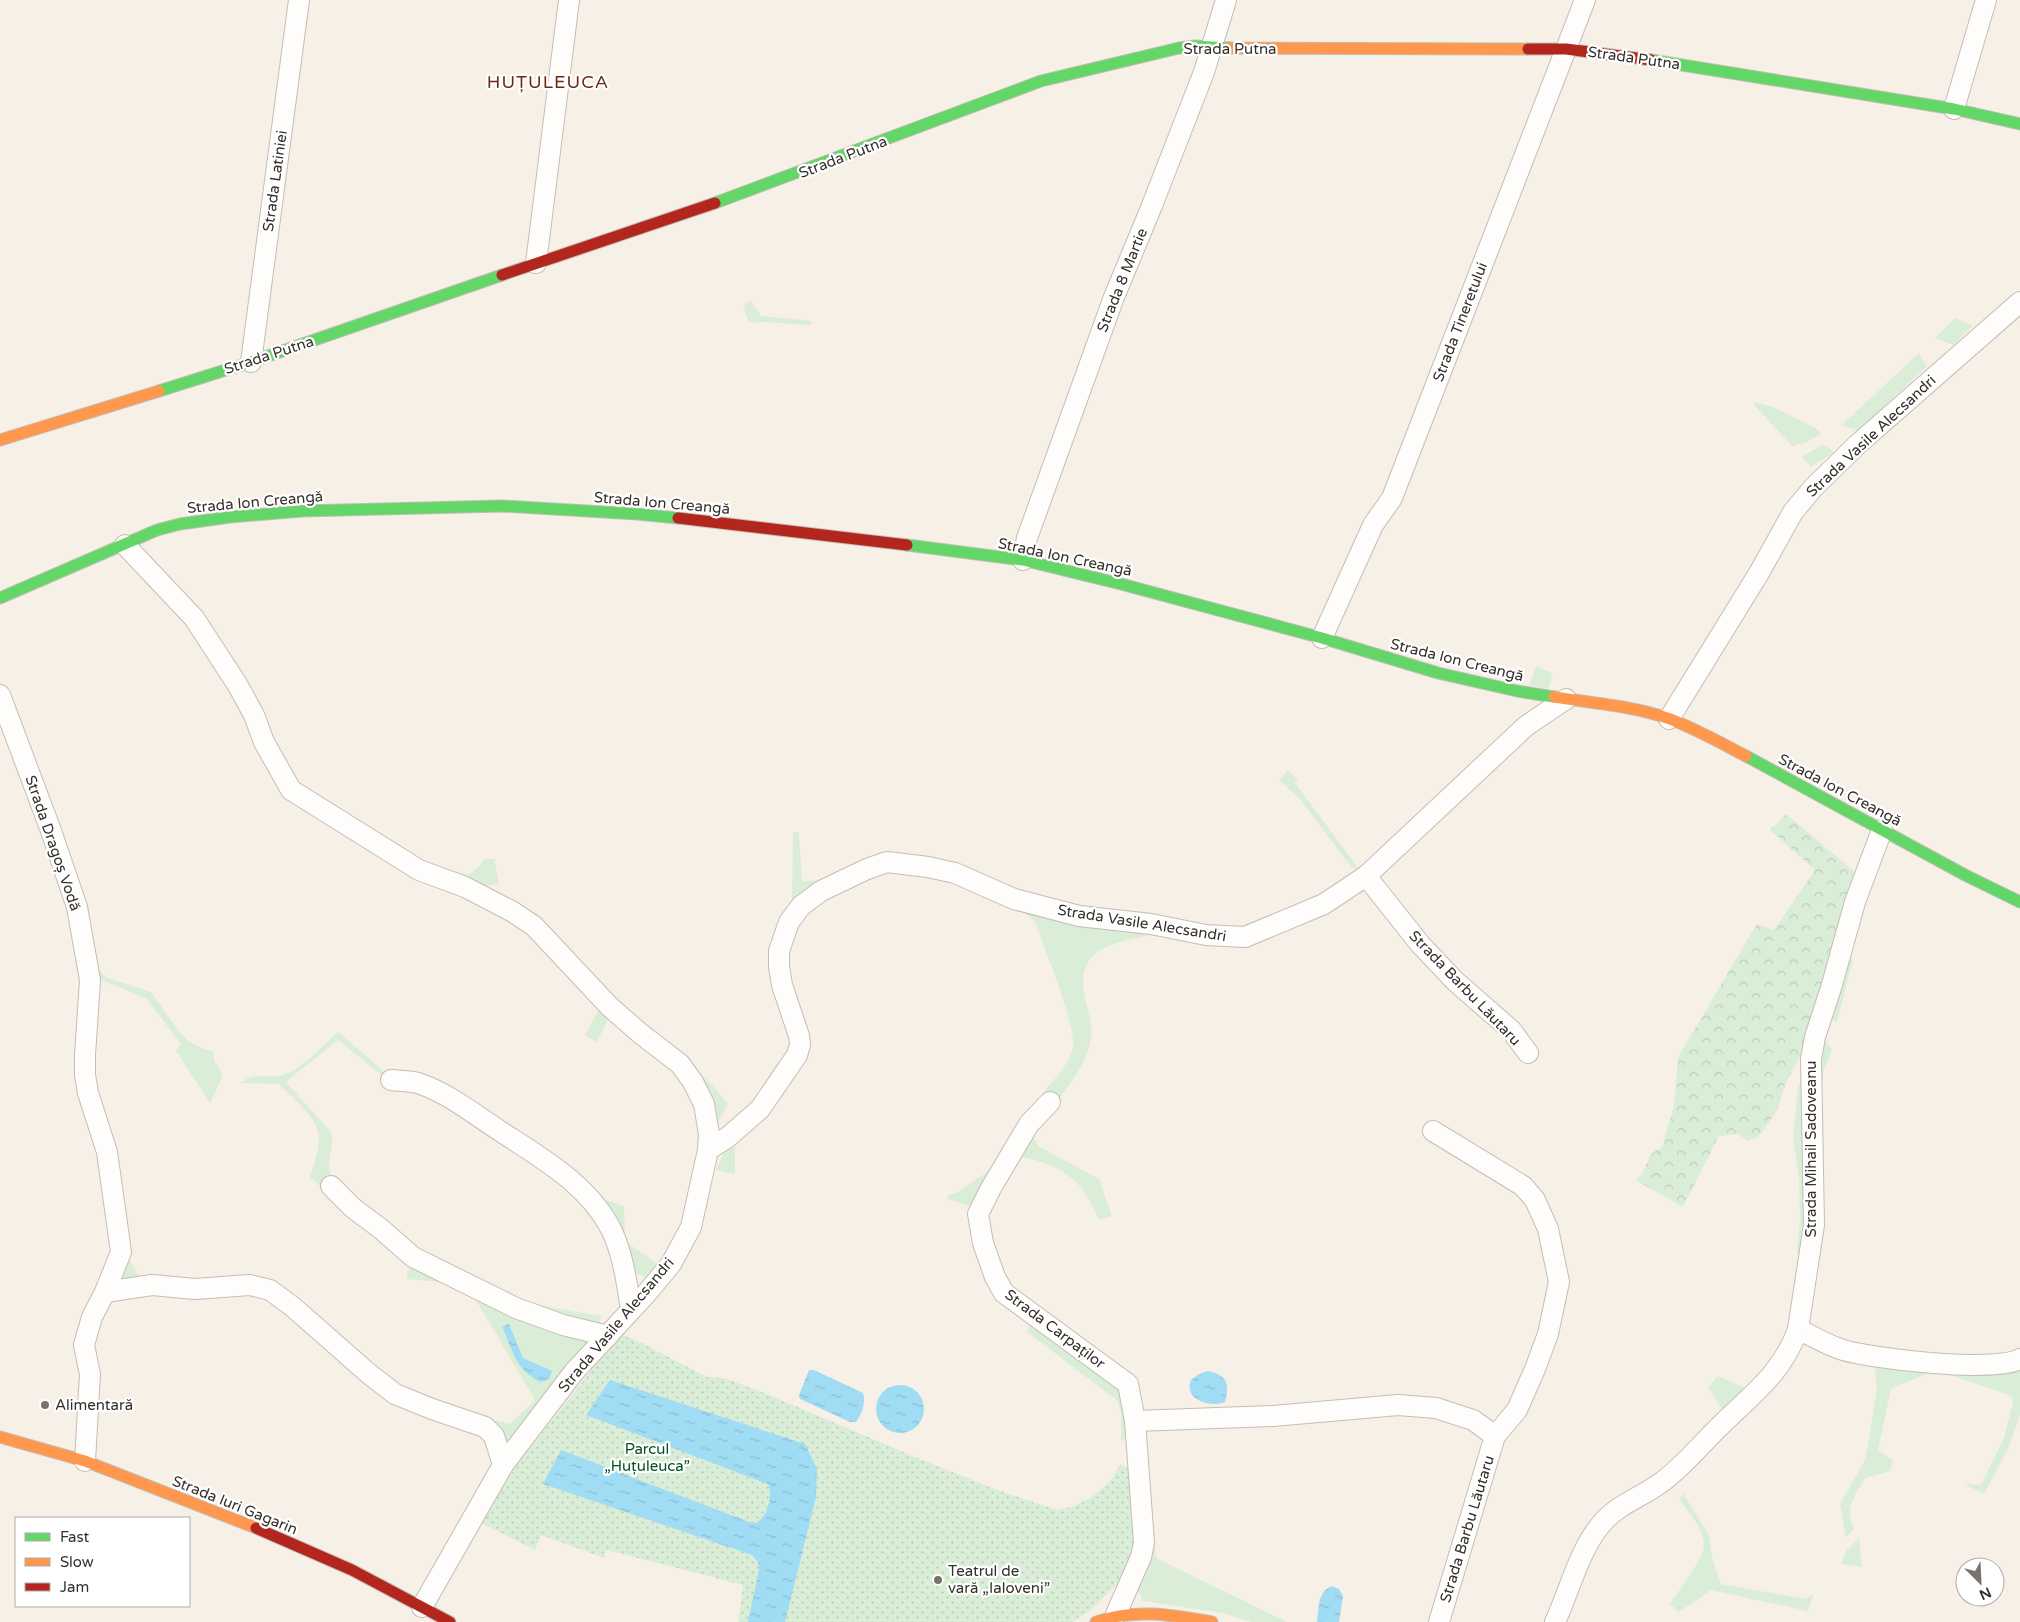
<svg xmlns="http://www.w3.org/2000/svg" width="2020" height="1622" font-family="'Varela Round',sans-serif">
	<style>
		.green { fill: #daeed7 }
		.forest { fill: url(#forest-crowns) }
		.park { fill: url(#park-dots) }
		.water { fill: url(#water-ripples) }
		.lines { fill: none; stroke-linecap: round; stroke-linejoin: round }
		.street-casing { stroke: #c3bdb6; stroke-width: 22 }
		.fast-casing { stroke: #c3bdb6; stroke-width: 13 }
		.slow-casing { stroke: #c3bdb6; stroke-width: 13 }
		.jam-casing { stroke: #c3bdb6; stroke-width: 13 }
		.street { stroke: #fefdfb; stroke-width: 20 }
		.fast { stroke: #63d668; stroke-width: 11 }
		.slow { stroke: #ff974d; stroke-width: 11 }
		.jam { stroke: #b3261e; stroke-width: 11 }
		.poi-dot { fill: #78736b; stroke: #fff; stroke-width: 2 }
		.labels { text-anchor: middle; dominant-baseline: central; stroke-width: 4.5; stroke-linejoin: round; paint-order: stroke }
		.street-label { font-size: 15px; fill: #342f29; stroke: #fff }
		.poi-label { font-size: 15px; fill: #342f29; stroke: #fff; text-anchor: start }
		.park-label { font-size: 15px; fill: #005021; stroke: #fff }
		.quarter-label { font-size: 18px; letter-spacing: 1px; fill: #6b2912; stroke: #fff }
	</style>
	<defs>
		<pattern id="forest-crowns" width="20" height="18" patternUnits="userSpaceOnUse" patternTransform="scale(1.25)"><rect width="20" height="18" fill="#daeed7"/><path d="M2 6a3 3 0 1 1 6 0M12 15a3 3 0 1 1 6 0" fill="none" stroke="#bcccb9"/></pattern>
		<pattern id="park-dots" width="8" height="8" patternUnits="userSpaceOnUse" patternTransform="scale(1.25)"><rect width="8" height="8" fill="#daeed7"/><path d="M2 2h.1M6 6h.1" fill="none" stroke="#bcccb9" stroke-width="1.8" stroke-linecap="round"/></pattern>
		<pattern id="water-ripples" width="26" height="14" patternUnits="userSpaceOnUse" patternTransform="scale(1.25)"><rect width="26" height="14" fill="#a0dcf3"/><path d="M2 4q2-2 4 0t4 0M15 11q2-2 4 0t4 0" fill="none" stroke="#8abdd0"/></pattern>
	</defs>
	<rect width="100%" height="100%" fill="#f7f0e6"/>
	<!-- green -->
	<g class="green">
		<path d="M 751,301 L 761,316 L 812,321 L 810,325 L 763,322 L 749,323 L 743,305 Z"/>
		<path d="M 1955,318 L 1973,326 L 1953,345 L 1935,338 Z"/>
		<path d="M 1919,353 L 1927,366 L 1858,431 L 1842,425 Z"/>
		<path d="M 1754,402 L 1773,407 L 1819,430 L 1821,434 L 1801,445 L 1798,443 L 1793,447 L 1756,407 Z"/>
		<path d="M 1823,444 L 1834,452 L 1811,467 L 1802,457 Z"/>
		<path d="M 1536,666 L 1553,673 L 1548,689 L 1530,685 Z"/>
		<path d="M 1288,770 L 1298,780 L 1295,783 L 1359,869 L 1352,868 L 1299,798 L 1279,780 Z"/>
		<path d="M 793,832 L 799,832 L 802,881 L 828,881 L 790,907 L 792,900 Z"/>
		<path d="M 484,859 L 494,859 L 499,884 L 483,886 L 430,864 L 468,875 L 479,867 Z"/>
		<path d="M 1023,911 L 1139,927 L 1151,935 C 1119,942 1077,946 1084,991 C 1086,1006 1093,1022 1091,1037 C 1089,1062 1069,1084 1055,1104 L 1044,1092 C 1054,1079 1070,1064 1073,1047 C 1076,1025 1044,947 1035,922 Z"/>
		<path d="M 1846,956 L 1853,959 L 1837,1023 L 1830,1017 Z"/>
		<path d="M 96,968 L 107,978 L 151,992 L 177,1029 L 188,1041 L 202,1048 L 214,1052 L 214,1060 L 223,1075 L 210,1103 L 176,1051 L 181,1044 L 147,999 L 104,981 L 95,975 Z"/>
		<path d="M 599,1009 L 608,1019 L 597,1042 L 585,1035 Z"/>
		<path d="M 338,1032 L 389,1076 L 384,1077 L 338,1040 L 286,1082 L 331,1132 C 337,1151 321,1160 335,1182 L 325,1191 L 310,1177 C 313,1166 319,1152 319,1139 C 320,1120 292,1097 279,1084 L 240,1083 C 254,1071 270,1080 286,1074 C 303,1068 324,1044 338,1032 Z"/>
		<path d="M 1821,1034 L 1832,1050 L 1823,1073 L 1818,1145 Z"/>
		<path d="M 681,1057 L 712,1085 L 728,1104 L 715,1128 Z"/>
		<path d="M 1807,1058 L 1805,1247 L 1797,1255 L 1800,1217 L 1799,1178 L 1793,1137 L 1798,1089 Z"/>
		<path d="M 1034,1134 L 1034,1139 L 1038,1146 L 1099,1179 L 1112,1216 L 1099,1220 C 1083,1181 1065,1166 1022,1157 Z"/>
		<path d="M 726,1148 L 735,1148 L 735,1174 L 716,1170 Z"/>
		<path d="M 1000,1163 L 998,1168 L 970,1206 L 947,1199 L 949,1195 L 958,1192 Z"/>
		<path d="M 600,1198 L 624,1206 L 625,1241 L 658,1265 L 647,1278 L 636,1273 L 629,1262 Z"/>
		<path d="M 129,1259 L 138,1275 L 191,1282 L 114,1284 Z"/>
		<path d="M 411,1263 L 459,1284 L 406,1279 Z"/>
		<path d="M 470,1290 L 594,1340 L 508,1449 L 491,1419 L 510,1424 L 535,1400 Z"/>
		<path d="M 511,1294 L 533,1304 L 601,1316 L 597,1328 L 513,1301 Z"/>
		<path d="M 1032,1321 L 1122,1388 L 1127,1435 L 1121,1442 L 1121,1414 L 1118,1401 L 1027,1332 Z"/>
		<path d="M 1874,1365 L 2020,1368 L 2020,1415 L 2008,1449 L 1984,1494 L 1964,1484 L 1981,1485 L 2004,1438 L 2013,1402 L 2012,1396 L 1935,1370 L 1891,1389 L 1878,1450 L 1893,1461 L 1890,1471 L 1865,1478 C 1855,1495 1844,1510 1854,1528 L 1846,1538 L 1840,1504 L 1864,1462 L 1868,1446 L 1877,1388 Z"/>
		<path d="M 1718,1376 L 1750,1390 L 1723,1410 L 1708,1388 Z"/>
		<path d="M 1683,1493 L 1709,1535 L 1712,1557 L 1721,1584 L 1806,1599 L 1814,1593 L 1808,1611 L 1711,1590 L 1679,1612 L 1670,1604 C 1679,1590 1698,1566 1703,1551 C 1708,1534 1689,1512 1679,1500 Z"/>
		<path d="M 1154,1533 L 1156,1558 L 1287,1622 L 1252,1622 L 1222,1613 L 1143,1601 L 1136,1587 L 1149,1557 Z"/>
		<path d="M 1859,1538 L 1862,1567 L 1841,1564 L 1846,1551 Z"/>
	</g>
	<!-- forest -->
	<path class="forest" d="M 1786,814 L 1856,873 L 1807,1043 L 1785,1085 L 1777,1111 L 1758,1137 L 1748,1141 L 1738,1134 L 1719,1136 L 1683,1207 L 1635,1180 L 1642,1174 L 1651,1154 L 1662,1147 L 1674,1106 L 1678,1057 L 1757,924 L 1774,930 L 1815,870 L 1770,830 Z"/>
	<!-- park -->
	<path class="park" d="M 620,1334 L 636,1340 L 707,1377 L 724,1378 L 757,1390 L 920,1459 L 1000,1491 L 1057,1510 L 1074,1506 L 1092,1497 L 1112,1479 L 1120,1464 L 1128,1468 L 1136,1547 L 1120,1581 L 1091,1610 L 1072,1622 L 738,1622 L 743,1585 L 606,1550 L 604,1558 L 541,1535 L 535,1550 L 480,1522 L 517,1465 Z"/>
	<!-- water -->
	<g class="water">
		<path d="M 509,1324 L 523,1358 L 552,1371 L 549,1379 L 541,1382 C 516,1371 512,1350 502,1326 Z"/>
		<path d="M 809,1370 L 814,1370 L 863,1393 C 866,1402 862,1414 856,1422 L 850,1422 L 800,1399 L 799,1395 Z"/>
		<path d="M 1208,1371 C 1227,1375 1230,1384 1225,1402 C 1211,1408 1183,1400 1191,1380 L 1199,1374 Z"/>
		<path d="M 610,1380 L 805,1444 L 817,1469 L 816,1497 L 785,1622 L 748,1622 L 759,1569 L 758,1562 L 752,1555 L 543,1484 L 561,1450 L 749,1522 L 756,1523 C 768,1517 773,1496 768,1484 L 586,1415 Z"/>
		<circle cx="900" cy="1409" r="24"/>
		<path d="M 1332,1586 L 1339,1589 L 1343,1596 L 1339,1622 L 1317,1622 C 1319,1608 1317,1592 1332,1586 Z"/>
	</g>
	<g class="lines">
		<defs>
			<g id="street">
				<path d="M 1954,109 L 1986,0"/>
				<path d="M 536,263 L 569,0"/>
				<path d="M 251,362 L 299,0"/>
				<path d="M 125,545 L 194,618 L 237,684 L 254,715 L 264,742 L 291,790 L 419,870 L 465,887 L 513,912 L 534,926 L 610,1007 L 641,1034 L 680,1064 L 693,1082 L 704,1104 L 709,1134 L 708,1150"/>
				<path d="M 1023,560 L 1027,538 L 1114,297 L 1151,208 L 1204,72 L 1226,0"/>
				<path d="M 1322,638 L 1373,525 L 1392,498 L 1585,0"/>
				<path d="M 0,695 L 50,828 L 77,907 L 90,980 L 85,1055 L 85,1075 L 88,1093 L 107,1152 L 121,1252 L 105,1292 L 92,1317 L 84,1345 L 90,1374 L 85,1461"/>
				<path d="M 1669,719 L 1759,573 L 1793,512 L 1813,488 L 1858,444 L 2020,302"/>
				<path d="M 1366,876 L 1420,944 L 1455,981 L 1511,1030 L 1528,1053"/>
				<path d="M 391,1080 C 400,1081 410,1081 418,1083 C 448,1093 474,1114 500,1131 C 541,1158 588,1184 611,1229 C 623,1254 627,1283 631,1310"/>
				<path d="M 1050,1102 L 1029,1124 L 991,1188 L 978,1214 L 983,1243 L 995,1277 L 1004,1293 L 1128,1384 L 1135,1421 L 1144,1543 L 1141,1557 L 1116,1614"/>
				<path d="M 1433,1131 L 1523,1186 L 1535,1200 L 1548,1229 L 1559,1282 L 1548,1334 L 1535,1369 L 1517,1410 L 1495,1436 L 1439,1622"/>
				<path d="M 331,1186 L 353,1208 L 381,1229 L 413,1257 L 516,1308 L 563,1325 L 608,1336"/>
				<path d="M 105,1292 L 152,1285 L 195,1289 L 250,1285 L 270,1290 L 293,1307 L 368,1373 L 395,1394 L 432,1409 L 485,1427 L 494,1436 L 503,1465"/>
				<path d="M 1798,1329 C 1812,1336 1827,1345 1843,1350 C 1874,1359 1993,1373 2020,1359"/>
				<path d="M 1135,1421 L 1273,1416 L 1398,1405 L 1436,1408 L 1473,1420 L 1495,1436"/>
				<path d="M 422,1607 L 503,1465 L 574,1372 L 646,1294 L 671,1264 L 691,1227 L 708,1150 L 728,1137 L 760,1109 L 797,1055 L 800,1045 L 799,1036 L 782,985 L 779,967 L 779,951 L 789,922 L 801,906 L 821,891 L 867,869 L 887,862 L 928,867 L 955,873 L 1014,899 L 1079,916 L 1151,924 L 1206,935 L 1245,937 L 1324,904 L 1366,876 L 1526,726 L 1566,699"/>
				<path d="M 1555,1622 C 1570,1590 1579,1549 1603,1522 C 1620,1503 1642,1497 1662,1482 C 1685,1465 1702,1443 1723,1423 C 1754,1393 1783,1372 1798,1329 L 1814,1225 L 1811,1059 L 1815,1037 L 1831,988 L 1855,902 L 1882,830"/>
			</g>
			<g id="fast">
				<path d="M 1651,60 L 1954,109 L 2020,124"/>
				<path d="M 715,203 L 1041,81 L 1179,48 L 1195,46 L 1229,48"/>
				<path d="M 159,391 L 251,362 L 502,275"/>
				<path d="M 907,545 L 1023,560 L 1121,584 L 1322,638 L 1438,673 L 1517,691 L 1554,697"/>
				<path d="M 0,598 L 157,530 L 180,524 L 230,517 L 302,511 L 502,506 L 637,514 L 678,518"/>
				<path d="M 1746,756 L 1965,875 L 2020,902"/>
			</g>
			<g id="slow">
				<path d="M 1229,48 L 1528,49"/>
				<path d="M 0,440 L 159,391"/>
				<path d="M 1554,697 C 1592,703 1634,706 1670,719 C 1696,729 1721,743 1746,756"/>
				<path d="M 0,1437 L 85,1461 L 256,1528"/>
				<path d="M 1096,1622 C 1135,1608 1172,1615 1212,1622"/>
			</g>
			<g id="jam">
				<path d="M 1528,49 L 1566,49 L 1651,60"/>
				<path d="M 502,275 L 715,203"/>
				<path d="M 678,518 L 907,545"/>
				<path d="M 256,1528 L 352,1570 L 450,1622"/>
			</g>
		</defs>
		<!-- street casing -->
		<use href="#street" class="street-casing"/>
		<!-- fast casing -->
		<use href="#fast" class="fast-casing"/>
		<!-- slow casing -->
		<use href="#slow" class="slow-casing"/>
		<!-- jam casing -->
		<use href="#jam" class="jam-casing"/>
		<!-- street -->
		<use href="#street" class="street"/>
		<!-- fast -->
		<use href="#fast" class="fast"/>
		<!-- slow -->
		<use href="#slow" class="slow"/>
		<!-- jam -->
		<use href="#jam" class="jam"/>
	</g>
	<!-- markers -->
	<g class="poi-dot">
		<circle cx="45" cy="1405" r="5"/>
		<circle cx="938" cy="1580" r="5"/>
	</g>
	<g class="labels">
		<!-- street labels -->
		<g class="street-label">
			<text x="1230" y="49">Strada Putna</text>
			<text transform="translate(1634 58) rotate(8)">Strada Putna</text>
			<text transform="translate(843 157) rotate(-21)">Strada Putna</text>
			<text transform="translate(275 181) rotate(-82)">Strada Latiniei</text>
			<text transform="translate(1122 280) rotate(-68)">Strada 8 Martie</text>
			<text transform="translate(1460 322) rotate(-69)">Strada Tineretului</text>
			<text transform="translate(269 355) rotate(-18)">Strada Putna</text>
			<text transform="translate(1871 436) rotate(-43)">Strada Vasile Alecsandri</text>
			<text transform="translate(255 502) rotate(-5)">Strada Ion Creangă</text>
			<text transform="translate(662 503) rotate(5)">Strada Ion Creangă</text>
			<text transform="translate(1065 557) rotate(12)">Strada Ion Creangă</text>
			<text transform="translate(1457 660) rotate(14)">Strada Ion Creangă</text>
			<text transform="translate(1840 790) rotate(28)">Strada Ion Creangă</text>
			<text transform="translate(53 843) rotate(71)">Strada Dragoș Vodă</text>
			<text transform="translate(1142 923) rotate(9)">Strada Vasile Alecsandri</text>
			<text transform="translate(1465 988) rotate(46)">Strada Barbu Lăutaru</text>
			<text transform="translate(1811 1149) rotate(-90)">Strada Mihail Sadoveanu</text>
			<text transform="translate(616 1325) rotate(-50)">Strada Vasile Alecsandri</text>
			<text transform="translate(1055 1329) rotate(37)">Strada Carpaților</text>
			<text transform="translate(235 1505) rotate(22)">Strada Iuri Gagarin</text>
			<text transform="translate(1467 1529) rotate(-73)">Strada Barbu Lăutaru</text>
		</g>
		<!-- poi labels -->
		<g class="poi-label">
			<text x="55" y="1405">Alimentară</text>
			<text x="948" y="1571">Teatrul de<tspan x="948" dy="17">vară „Ialoveni”</tspan></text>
		</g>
		<!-- park labels -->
		<g class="park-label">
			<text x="647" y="1449">Parcul<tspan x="647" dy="17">„Huțuleuca”</tspan></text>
		</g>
		<!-- quarter labels -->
		<g class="quarter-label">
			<text x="548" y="82">HUȚULEUCA</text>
		</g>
	</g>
	<!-- legend -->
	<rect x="15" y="1517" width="175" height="90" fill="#ffffff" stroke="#aeaca9"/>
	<rect x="25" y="1533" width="25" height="8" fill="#63d668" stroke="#aeaca9"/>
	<text x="60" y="1542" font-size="15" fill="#342f29">Fast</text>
	<rect x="25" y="1558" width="25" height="8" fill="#ff974d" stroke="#aeaca9"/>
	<text x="60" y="1567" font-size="15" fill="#342f29">Slow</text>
	<rect x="25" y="1583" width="25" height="8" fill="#b3261e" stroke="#aeaca9"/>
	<text x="60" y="1592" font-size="15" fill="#342f29">Jam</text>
	<!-- north arrow -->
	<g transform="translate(1980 1582) rotate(156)"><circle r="24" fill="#ffffff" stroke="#aeaca9"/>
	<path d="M0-4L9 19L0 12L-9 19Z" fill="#78736b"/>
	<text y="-8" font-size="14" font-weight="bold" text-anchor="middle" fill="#342f29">N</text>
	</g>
</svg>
